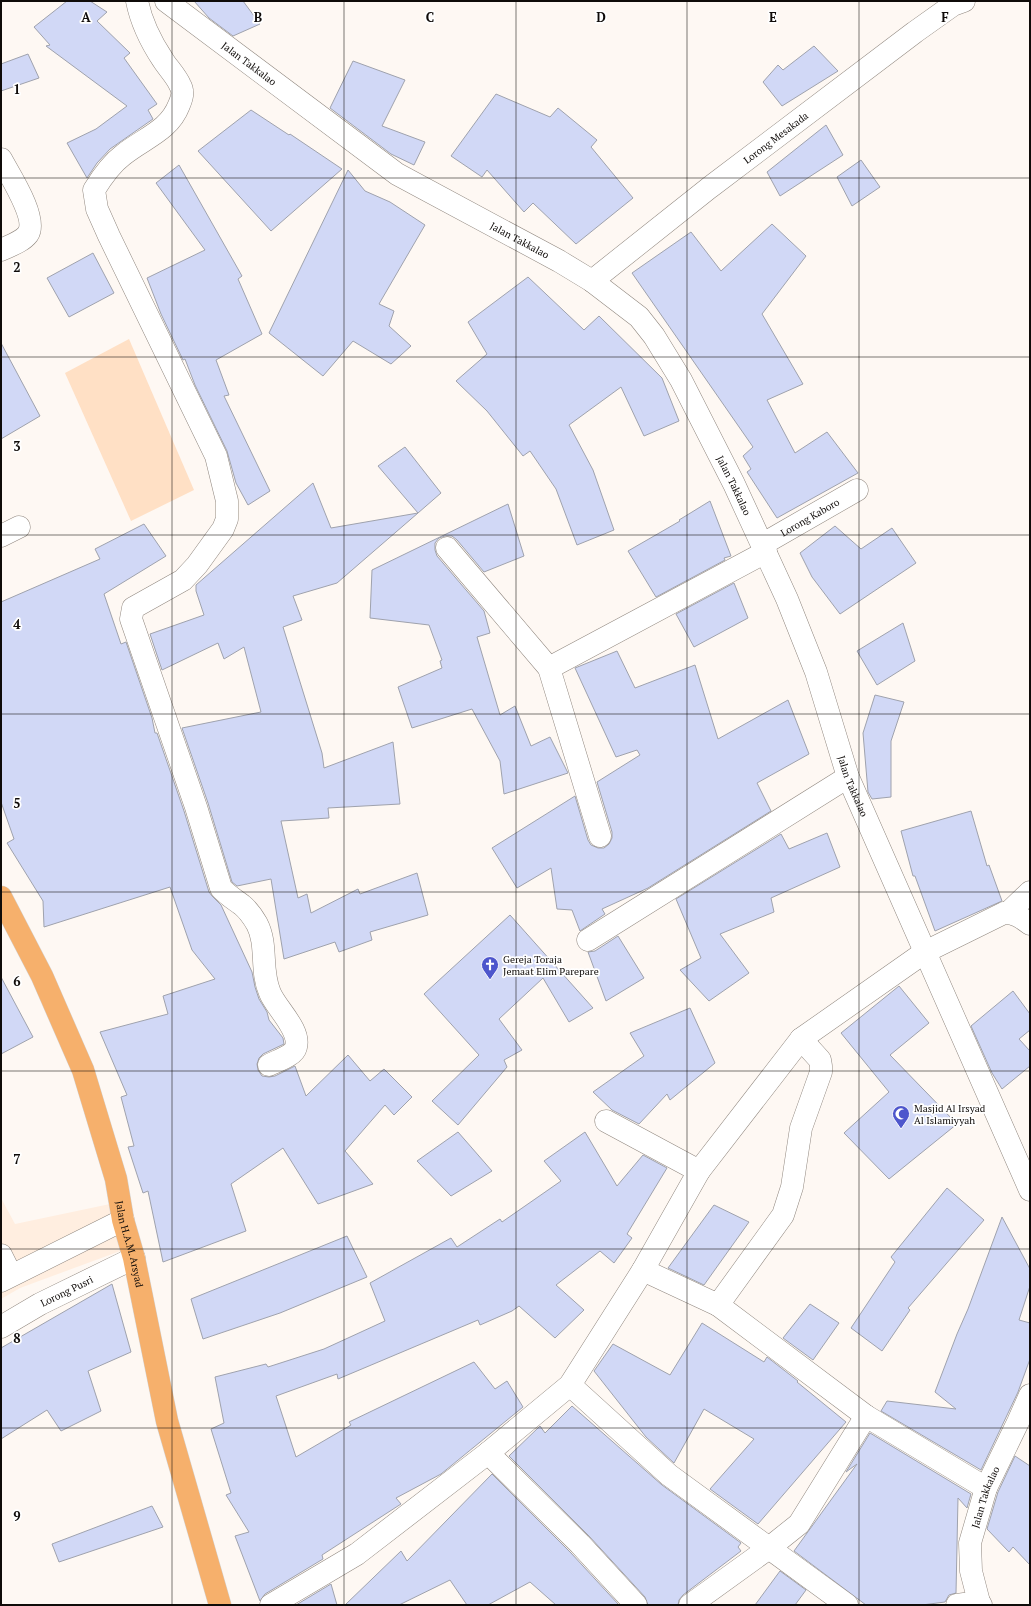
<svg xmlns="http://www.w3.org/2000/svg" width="1031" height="1606" font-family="'PT Serif',serif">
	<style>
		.built { fill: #ffeee0 }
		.green { fill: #ffe0c5 }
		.building { fill: #d1d8f6; stroke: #9fa2ad }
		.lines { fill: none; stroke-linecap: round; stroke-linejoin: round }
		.minor-casing { stroke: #90877f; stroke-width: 23 }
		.highway-casing { stroke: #d4d3d3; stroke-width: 23 }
		.minor { stroke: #fff; stroke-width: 22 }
		.highway { stroke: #f6b06c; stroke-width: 22 }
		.grid { fill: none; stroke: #0f0b09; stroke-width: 1; stroke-opacity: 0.55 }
		.labels { text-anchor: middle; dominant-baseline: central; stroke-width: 3.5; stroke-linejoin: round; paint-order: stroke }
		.street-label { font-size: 10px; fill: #0f0b09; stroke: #fff }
		.poi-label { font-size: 10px; fill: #0f0b09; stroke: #fff; text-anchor: start }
		.grid-label { font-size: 13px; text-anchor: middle; font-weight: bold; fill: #0f0b09; stroke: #fff; stroke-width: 3.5; stroke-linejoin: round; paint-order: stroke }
	</style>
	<rect width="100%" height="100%" fill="#fef8f3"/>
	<!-- built -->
	<path class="built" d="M 1,1198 L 15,1224 L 110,1204 L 123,1250 L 20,1288 L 1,1299 Z"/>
	<!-- green -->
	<path class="green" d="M 129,339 L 194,490 L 131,521 L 65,373 Z"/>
	<!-- building -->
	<g class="building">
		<path d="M 67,1 L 90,1 L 107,12 L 97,21 L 130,53 L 124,58 L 157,104 L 148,110 L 153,119 L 110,149 L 97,163 L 87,178 L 67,143 L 96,129 L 127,106 L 46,46 L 50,45 L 34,27 Z"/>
		<path d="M 194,1 L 243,1 L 260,24 L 233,36 L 209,18 Z"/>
		<path d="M 814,46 L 838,71 L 782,106 L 763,82 L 778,65 L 783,70 Z"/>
		<path d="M 28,54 L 39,78 L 1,91 L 1,64 Z"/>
		<path d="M 353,61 L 405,80 L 382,126 L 425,142 L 414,165 L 391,154 L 330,108 Z"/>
		<path d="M 496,94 L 550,117 L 558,108 L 597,140 L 591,147 L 633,198 L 576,244 L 533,203 L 524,212 L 487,170 L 482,177 L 451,156 Z"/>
		<path d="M 251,110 L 289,135 L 290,134 L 342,169 L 271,231 L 198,151 Z"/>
		<path d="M 826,125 L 843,155 L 780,196 L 767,172 Z"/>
		<path d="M 861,160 L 880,187 L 852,206 L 837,177 Z"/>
		<path d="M 179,165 L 242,276 L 238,279 L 262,334 L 216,360 L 229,395 L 224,396 L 270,491 L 248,505 L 236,483 L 227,451 L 195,385 L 185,359 L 183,360 L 161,314 L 147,278 L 205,250 L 156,183 Z"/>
		<path d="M 348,170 L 365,191 L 390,202 L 425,225 L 379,304 L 394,311 L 389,326 L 411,346 L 391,364 L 353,341 L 323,376 L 269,333 Z"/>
		<path d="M 772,224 L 806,256 L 762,314 L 803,384 L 767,400 L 795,453 L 827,432 L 858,473 L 777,518 L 747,472 L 751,469 L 743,456 L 753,447 L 632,273 L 691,232 L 721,271 Z"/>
		<path d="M 93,253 L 114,293 L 69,317 L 47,278 Z"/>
		<path d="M 528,277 L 584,330 L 599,316 L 662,378 L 679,421 L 644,436 L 621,387 L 569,425 L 593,470 L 614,530 L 577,545 L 556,489 L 530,451 L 523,456 L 487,411 L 456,381 L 487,354 L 468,322 Z"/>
		<path d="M 1,343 L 40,416 L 1,439 Z"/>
		<path d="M 405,447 L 441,493 L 418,513 L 378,466 Z"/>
		<path d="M 313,483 L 331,528 L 418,513 L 337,583 L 293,596 L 302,620 L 283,627 L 322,753 L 324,768 L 393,742 L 400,804 L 328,808 L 329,818 L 281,821 L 298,898 L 307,894 L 311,913 L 358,889 L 360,894 L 417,873 L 428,915 L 370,932 L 372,940 L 339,952 L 335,942 L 284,959 L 271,879 L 237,886 L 232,882 L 208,803 L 182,728 L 261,712 L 244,647 L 224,659 L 218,643 L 162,670 L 150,634 L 204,615 L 196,591 L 196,585 Z"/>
		<path d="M 710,501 L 731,556 L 724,558 L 725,560 L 656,597 L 628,551 L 680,521 L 679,520 Z"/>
		<path d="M 508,504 L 524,556 L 484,572 L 457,540 L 452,536 L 445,536 L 439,538 L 435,543 L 435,550 L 437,556 L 484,611 L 490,633 L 477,637 L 500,715 L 515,706 L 531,746 L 550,737 L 568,773 L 504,794 L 500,761 L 472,709 L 412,728 L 398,687 L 442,668 L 440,661 L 442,660 L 429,625 L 370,618 L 372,570 Z"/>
		<path d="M 144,524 L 166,556 L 104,594 L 121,644 L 126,642 L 152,718 L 155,733 L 157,733 L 184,811 L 209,892 L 212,896 L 221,905 L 252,972 L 255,987 L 259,999 L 267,1012 L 269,1020 L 283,1038 L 284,1044 L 263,1054 L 259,1058 L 257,1064 L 258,1070 L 262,1076 L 269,1077 L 275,1076 L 295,1066 L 306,1096 L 348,1055 L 370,1081 L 384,1069 L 412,1097 L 394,1115 L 385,1105 L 345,1151 L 373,1184 L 318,1204 L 283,1148 L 231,1184 L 246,1231 L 163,1262 L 148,1191 L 143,1193 L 128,1147 L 134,1146 L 121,1097 L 127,1095 L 100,1032 L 168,1014 L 163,996 L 215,979 L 192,950 L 170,887 L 44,927 L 43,901 L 7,843 L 14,839 L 1,802 L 1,602 L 100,559 L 95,549 Z"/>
		<path d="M 835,526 L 861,549 L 892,528 L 916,563 L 840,614 L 812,577 L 800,553 Z"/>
		<path d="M 734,583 L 748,618 L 694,647 L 676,614 Z"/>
		<path d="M 903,623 L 915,661 L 877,685 L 857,651 Z"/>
		<path d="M 617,651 L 635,688 L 695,665 L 718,739 L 788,700 L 809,754 L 757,783 L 771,811 L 648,888 L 602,909 L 605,914 L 580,931 L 572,910 L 557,909 L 551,868 L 517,888 L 492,848 L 575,796 L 588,840 L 591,845 L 598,848 L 604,848 L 609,844 L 612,838 L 612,832 L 597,782 L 640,755 L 637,750 L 616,757 L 575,668 Z"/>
		<path d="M 875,695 L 904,702 L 891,741 L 891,797 L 872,799 L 868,792 L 863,733 Z"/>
		<path d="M 971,811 L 987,866 L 989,865 L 1002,901 L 935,931 L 915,876 L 913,876 L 901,831 Z"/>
		<path d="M 827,833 L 840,867 L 771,898 L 774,912 L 720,934 L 749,973 L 709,1001 L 680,970 L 701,958 L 676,899 L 781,834 L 789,849 Z"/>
		<path d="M 510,915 L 593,1008 L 569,1022 L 543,978 L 499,1019 L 522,1050 L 504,1060 L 507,1067 L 458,1125 L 432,1101 L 479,1055 L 424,994 Z"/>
		<path d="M 618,936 L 644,978 L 606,1001 L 588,952 L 595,951 Z"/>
		<path d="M 1,977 L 33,1037 L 1,1054 Z"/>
		<path d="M 899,986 L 929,1023 L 890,1055 L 957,1124 L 889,1179 L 844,1133 L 889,1092 L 841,1033 Z"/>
		<path d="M 1013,991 L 1030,1014 L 1030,1030 L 1019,1039 L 1030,1051 L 1030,1066 L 1002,1089 L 992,1073 L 971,1026 Z"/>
		<path d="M 690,1008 L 715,1063 L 670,1100 L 667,1094 L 639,1124 L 612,1110 L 593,1092 L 644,1056 L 630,1033 Z"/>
		<path d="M 458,1132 L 492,1171 L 451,1196 L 417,1161 Z"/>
		<path d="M 585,1132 L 617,1186 L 643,1155 L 667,1168 L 627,1234 L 632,1238 L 614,1263 L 600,1251 L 556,1285 L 584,1310 L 555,1338 L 519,1306 L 512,1311 L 480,1325 L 478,1320 L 338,1379 L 337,1374 L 276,1396 L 296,1457 L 351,1425 L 349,1422 L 474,1362 L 495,1389 L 507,1381 L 523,1407 L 441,1474 L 396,1498 L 401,1504 L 322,1555 L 323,1559 L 265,1594 L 260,1601 L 235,1536 L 249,1532 L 226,1495 L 231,1493 L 211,1429 L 224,1423 L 215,1377 L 266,1364 L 268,1367 L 324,1349 L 385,1321 L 370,1283 L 451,1238 L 457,1247 L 500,1219 L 502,1222 L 561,1181 L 544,1161 Z"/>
		<path d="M 947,1188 L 984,1220 L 908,1308 L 910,1310 L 882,1351 L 851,1328 L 895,1262 L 891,1257 Z"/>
		<path d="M 714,1205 L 749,1222 L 704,1285 L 668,1268 Z"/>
		<path d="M 1002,1217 L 1030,1269 L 1030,1286 L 1019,1320 L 1030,1323 L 1030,1359 L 1018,1392 L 981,1470 L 881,1411 L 887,1401 L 956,1409 L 935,1392 L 957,1334 L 968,1309 Z"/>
		<path d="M 347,1236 L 367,1277 L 280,1313 L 203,1339 L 191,1299 Z"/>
		<path d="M 112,1284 L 131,1352 L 88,1371 L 101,1411 L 61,1431 L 47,1410 L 1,1439 L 1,1348 Z"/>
		<path d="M 810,1304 L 839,1323 L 813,1360 L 783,1338 Z"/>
		<path d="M 702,1323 L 764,1362 L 767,1357 L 798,1381 L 797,1382 L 846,1422 L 758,1524 L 710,1489 L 754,1439 L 704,1409 L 674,1463 L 646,1437 L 594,1371 L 613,1344 L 670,1375 Z"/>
		<path d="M 572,1406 L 662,1485 L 741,1543 L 738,1547 L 741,1551 L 683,1595 L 679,1600 L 678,1605 L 648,1605 L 645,1597 L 589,1536 L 509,1456 L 540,1426 L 545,1433 Z"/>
		<path d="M 870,1433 L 971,1494 L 967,1508 L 958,1498 L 956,1593 L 949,1595 L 945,1602 L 922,1605 L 866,1605 L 794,1551 L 857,1464 L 846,1472 Z"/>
		<path d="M 1015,1456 L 1030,1466 L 1030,1565 L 1013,1547 L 1009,1552 L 987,1529 L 998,1492 Z"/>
		<path d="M 492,1474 L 571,1553 L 619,1605 L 556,1605 L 530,1582 L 488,1605 L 467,1605 L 450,1580 L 399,1605 L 345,1605 L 401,1551 L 407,1561 Z"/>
		<path d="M 152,1506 L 163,1527 L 59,1562 L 52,1544 Z"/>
		<path d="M 780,1571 L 806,1590 L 795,1605 L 755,1605 Z"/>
		<path d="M 331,1584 L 337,1605 L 296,1605 Z"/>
	</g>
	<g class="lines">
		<defs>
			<g id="minor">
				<path d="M 137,1 C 141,21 151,42 163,60 C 168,68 176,76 180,85 C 184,92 182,98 179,105 C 169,131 144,138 123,155 C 111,164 102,177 94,190 L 97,209 L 109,236 L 216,456 L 227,501 L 227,519 L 223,529 L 197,565 L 183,580 L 133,608 L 131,619 L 196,807 L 221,888 C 227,895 234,899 242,905 C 248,910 253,917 257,924 C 268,945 260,971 270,993 C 276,1008 301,1030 296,1047 C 294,1056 276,1061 269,1065"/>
				<path id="s1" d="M 166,1 L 397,174 L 559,261 L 592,281 L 639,317 L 654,336 L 681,380 L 734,484 L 787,599 L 816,672 L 848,777 L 1030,1190"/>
				<path d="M 1,159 C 9,174 38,218 28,234 C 22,242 9,246 1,250"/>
				<path id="s2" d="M 592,281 L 709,188 L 915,32 L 953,5 L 964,1"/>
				<path d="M 1,536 L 19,527"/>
				<path id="s3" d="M 763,544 L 857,490"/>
				<path d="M 447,548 L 549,668 L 600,836"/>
				<path d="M 549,668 L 766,552"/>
				<path d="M 1009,912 L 1030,892"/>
				<path d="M 588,940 L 848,777"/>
				<path d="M 606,1121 L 699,1171"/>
				<path d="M 1,1255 L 11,1275"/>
				<path d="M 643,1270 L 718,1305 L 783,1215 L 792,1187 L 801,1128 L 821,1072 L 821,1066 L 820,1060 L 801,1039"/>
				<path d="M 1,1281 L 123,1220"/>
				<path d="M 718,1305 L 866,1416"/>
				<path id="s4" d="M 1,1327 L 40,1304 L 134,1258"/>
				<path d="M 570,1385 L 669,1475 L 847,1605"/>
				<path d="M 488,1453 L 580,1544 L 636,1605"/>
				<path d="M 271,1605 L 357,1554 L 488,1453 L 570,1385 L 643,1270 L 699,1171 L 801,1039 L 925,952 L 1004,913 C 1014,912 1022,918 1030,924"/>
				<path d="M 690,1605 L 769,1548 L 799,1524 L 866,1416 L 986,1488"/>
				<path d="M 957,1605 L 979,1602"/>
				<path id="s5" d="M 981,1605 L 979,1602 L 971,1571 L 970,1543 L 986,1488 L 1018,1422 L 1030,1395"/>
			</g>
			<g id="highway">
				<path id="s6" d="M 1,897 L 42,976 L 83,1070 L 116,1179 L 123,1220 L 134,1258 L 167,1421 L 220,1605"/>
			</g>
		</defs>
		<!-- minor casing -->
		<use href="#minor" class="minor-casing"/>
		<!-- highway casing -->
		<use href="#highway" class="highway-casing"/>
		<!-- minor -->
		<use href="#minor" class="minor"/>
		<!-- highway -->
		<use href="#highway" class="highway"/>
	</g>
	<!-- grid -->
	<path class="grid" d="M 172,1 L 172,1605M 344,1 L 344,1605M 516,1 L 516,1605M 687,1 L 687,1605M 859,1 L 859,1605M 1,178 L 1030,178M 1,357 L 1030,357M 1,535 L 1030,535M 1,714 L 1030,714M 1,892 L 1030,892M 1,1071 L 1030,1071M 1,1249 L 1030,1249M 1,1428 L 1030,1428"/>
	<!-- icons -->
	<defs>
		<symbol id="church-pin" viewBox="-11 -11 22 30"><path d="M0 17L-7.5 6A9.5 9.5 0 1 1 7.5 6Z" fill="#4d56cc" stroke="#fff"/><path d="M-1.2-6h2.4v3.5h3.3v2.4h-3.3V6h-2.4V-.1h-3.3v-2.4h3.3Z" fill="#fff"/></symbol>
		<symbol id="mosque-pin" viewBox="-11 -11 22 30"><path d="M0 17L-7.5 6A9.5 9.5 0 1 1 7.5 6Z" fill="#4d56cc" stroke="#fff"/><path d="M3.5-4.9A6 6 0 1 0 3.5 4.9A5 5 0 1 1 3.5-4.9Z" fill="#fff"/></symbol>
	</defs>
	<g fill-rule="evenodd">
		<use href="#church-pin" x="480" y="955" width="20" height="27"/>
		<use href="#mosque-pin" x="891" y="1104" width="20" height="27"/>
	</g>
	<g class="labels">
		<!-- street labels -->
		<g class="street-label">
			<text stroke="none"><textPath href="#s1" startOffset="104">Jalan Takkalao</textPath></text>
			<text stroke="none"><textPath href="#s2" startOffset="233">Lorong Mesakada</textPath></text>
			<text stroke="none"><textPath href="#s1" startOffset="428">Jalan Takkalao</textPath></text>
			<text stroke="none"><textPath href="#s1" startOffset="764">Jalan Takkalao</textPath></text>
			<text stroke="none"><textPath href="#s3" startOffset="54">Lorong Kaboro</textPath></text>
			<text stroke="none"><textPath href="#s1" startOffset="1088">Jalan Takkalao</textPath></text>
			<text stroke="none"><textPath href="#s6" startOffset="372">Jalan H.A.M. Arsyad</textPath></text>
			<text stroke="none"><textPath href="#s4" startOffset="75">Lorong Pusri</textPath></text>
			<text stroke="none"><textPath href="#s5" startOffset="112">Jalan Takkalao</textPath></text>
		</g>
		<!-- poi labels -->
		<g class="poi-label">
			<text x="503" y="959">Gereja Toraja<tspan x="503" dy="12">Jemaat Elim Parepare</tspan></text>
			<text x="914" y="1108">Masjid Al Irsyad<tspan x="914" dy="12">Al Islamiyyah</tspan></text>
		</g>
	</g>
	<g class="grid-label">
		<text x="86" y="22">A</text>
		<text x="258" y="22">B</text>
		<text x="430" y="22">C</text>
		<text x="601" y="22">D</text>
		<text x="773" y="22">E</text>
		<text x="945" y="22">F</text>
		<text x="17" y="94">1</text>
		<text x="17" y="272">2</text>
		<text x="17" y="451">3</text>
		<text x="17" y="629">4</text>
		<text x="17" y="808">5</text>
		<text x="17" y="986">6</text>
		<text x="17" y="1164">7</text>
		<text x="17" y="1343">8</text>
		<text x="17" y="1521">9</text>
	</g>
	<!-- border -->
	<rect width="1031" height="1606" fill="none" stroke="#0f0b09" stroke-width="4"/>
</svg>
